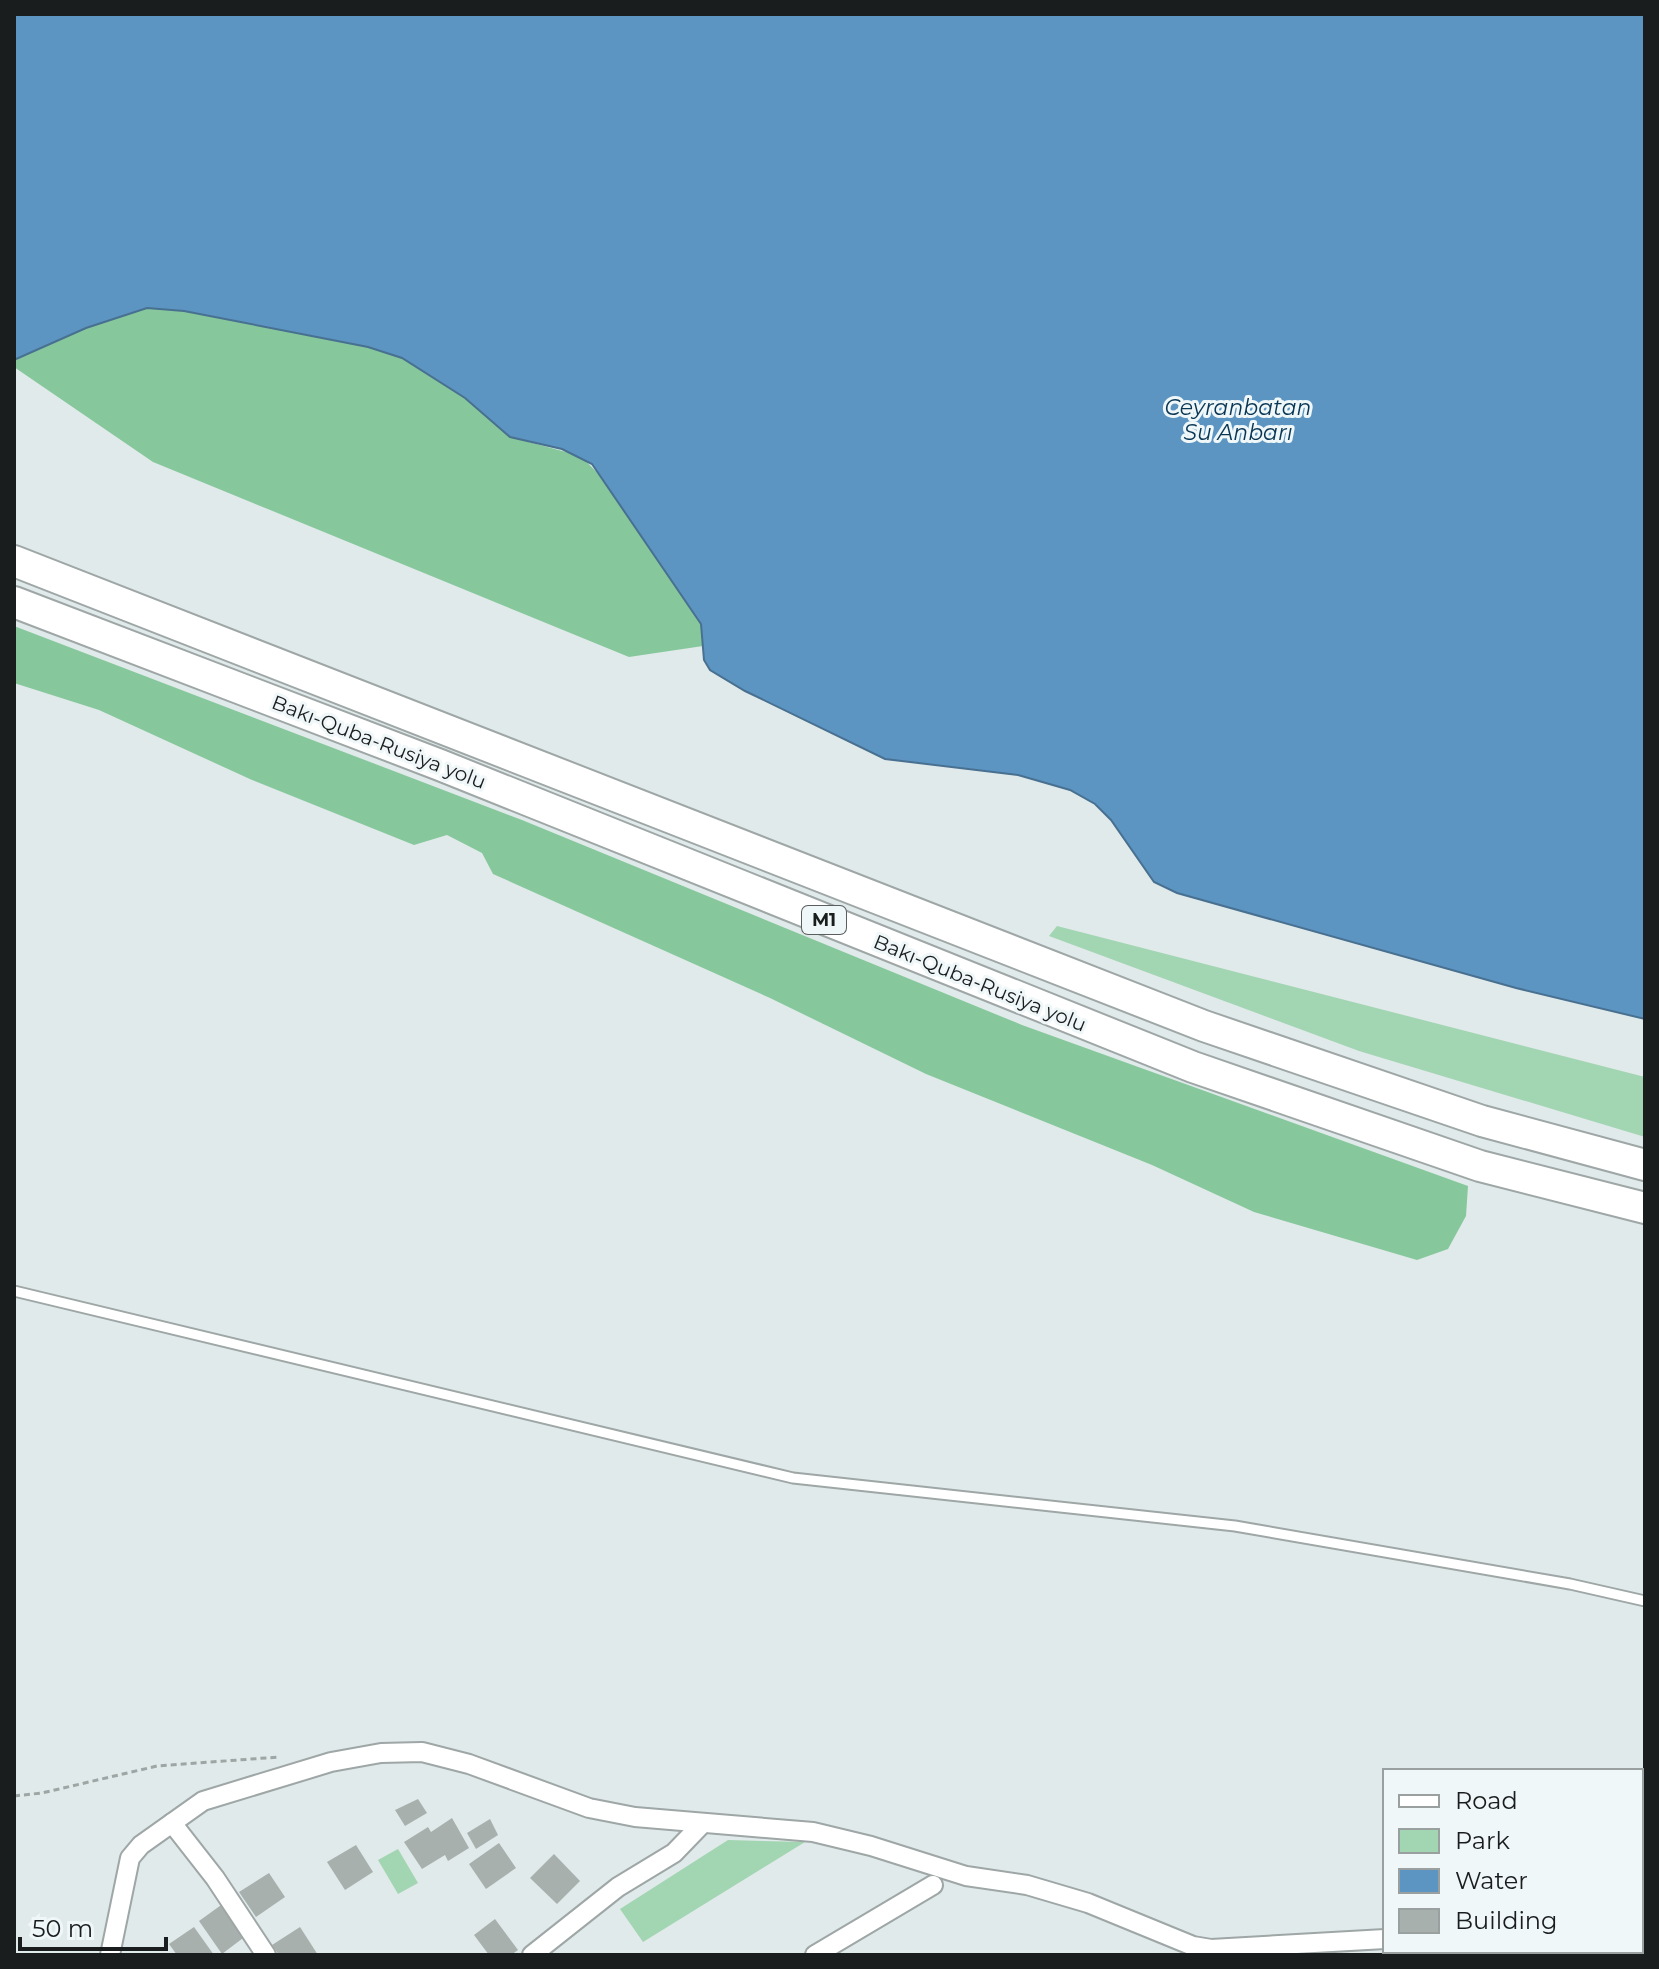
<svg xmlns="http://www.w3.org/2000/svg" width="1659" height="1969" font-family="Montserrat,sans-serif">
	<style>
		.green { fill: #a2d5b2 }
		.forest { fill: #86c89c }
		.water { fill: #5c94c2; stroke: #487090; stroke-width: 2 }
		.building { fill: #a8b0ae }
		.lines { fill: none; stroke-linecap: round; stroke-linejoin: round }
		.service-casing { stroke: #9ea6a6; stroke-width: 13 }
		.minor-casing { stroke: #9ea6a6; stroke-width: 22 }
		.trunk-casing { stroke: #9ea6a6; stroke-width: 34 }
		.path { stroke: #9ea5a5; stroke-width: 3; stroke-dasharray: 6 4; stroke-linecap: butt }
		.service { stroke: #fff; stroke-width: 9 }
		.minor { stroke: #fff; stroke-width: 18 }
		.trunk { stroke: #fff; stroke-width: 30 }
		.labels { text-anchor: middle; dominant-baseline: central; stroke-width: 6; stroke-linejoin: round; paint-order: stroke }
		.shield { fill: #eff7f8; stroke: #5a5e5f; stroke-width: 2 }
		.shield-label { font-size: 18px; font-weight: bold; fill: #1a1d1d }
		.street-label { font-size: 20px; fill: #1a1d1d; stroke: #eff7f8 }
		.water-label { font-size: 22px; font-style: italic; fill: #093655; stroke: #eff7f8 }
	</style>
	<rect width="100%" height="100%" fill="#e1eaea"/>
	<!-- green -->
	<g class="green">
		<path d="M 1057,926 L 1645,1077 L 1645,1137 L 1359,1051 L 1049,936 Z"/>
		<path d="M 728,1840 L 805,1842 L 643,1942 L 620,1909 Z"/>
		<path d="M 398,1849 L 418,1883 L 398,1894 L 378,1860 Z"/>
	</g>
	<!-- forest -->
	<g class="forest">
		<path d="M 147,308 L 184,311 L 368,347 L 402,358 L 465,398 L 510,437 L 581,456 L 609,485 L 701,624 L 703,646 L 629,657 L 153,462 L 14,367 L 14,360 L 86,328 Z"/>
		<path d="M 14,626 L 522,820 L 1022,1025 L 1468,1186 L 1466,1216 L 1448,1249 L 1417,1260 L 1254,1212 L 1152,1165 L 926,1074 L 770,998 L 493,874 L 482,853 L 447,835 L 414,845 L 252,780 L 99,710 L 14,683 Z"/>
	</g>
	<!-- water -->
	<path class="water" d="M 14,14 L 1645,14 L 1645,1019 L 1516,988 L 1177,893 L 1154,882 L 1111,820 L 1095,804 L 1070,790 L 1018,775 L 885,759 L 745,691 L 710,670 L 704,660 L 701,624 L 592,464 L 562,449 L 510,437 L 465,398 L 402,358 L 368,347 L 184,311 L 147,308 L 86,328 L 14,360 Z"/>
	<!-- building -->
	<g class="building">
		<path d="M 418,1799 L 427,1813 L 405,1826 L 395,1810 Z"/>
		<path d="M 452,1818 L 469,1848 L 448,1861 L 445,1855 L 422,1869 L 404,1842 L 428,1827 L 431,1832 Z"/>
		<path d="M 490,1819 L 498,1835 L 476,1849 L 467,1833 Z"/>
		<path d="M 499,1843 L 516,1868 L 486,1889 L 469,1864 Z"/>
		<path d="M 356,1845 L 373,1872 L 345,1890 L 327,1862 Z"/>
		<path d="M 554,1854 L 580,1881 L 557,1904 L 530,1878 Z"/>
		<path d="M 269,1873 L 285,1897 L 256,1917 L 239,1892 Z"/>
		<path d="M 224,1903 L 247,1935 L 222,1954 L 199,1921 Z"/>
		<path d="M 495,1919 L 518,1950 L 511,1955 L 489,1955 L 474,1935 Z"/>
		<path d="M 194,1927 L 214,1955 L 177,1955 L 169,1944 Z"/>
		<path d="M 300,1927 L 318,1955 L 279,1955 L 272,1945 Z"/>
	</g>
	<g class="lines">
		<defs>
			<path id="service" d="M 14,1291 L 793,1478 L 1235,1526 L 1570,1584 L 1645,1601"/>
			<g id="minor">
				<path d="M 172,1823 L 215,1878 L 266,1955"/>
				<path d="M 1448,1951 L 1452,1955"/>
				<path d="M 110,1955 L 130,1858 L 141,1845 L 203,1801 L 331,1762 L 381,1753 L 422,1752 L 469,1764 L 589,1808 L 635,1817 L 813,1832 L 871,1846 L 966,1876 L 1027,1885 L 1088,1903 L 1193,1946 L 1211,1949 L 1385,1939"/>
				<path d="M 532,1955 L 618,1887 L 674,1853 L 702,1824"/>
				<path d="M 815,1955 L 933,1885"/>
			</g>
			<g id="trunk">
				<path d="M 14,561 L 1204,1026 L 1482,1121 L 1645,1165"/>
				<path d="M 14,602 L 440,765 L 1193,1067 L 1480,1166 L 1645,1208"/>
			</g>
		</defs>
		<!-- service casing -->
		<use href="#service" class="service-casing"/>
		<!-- minor casing -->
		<use href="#minor" class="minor-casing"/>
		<!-- trunk casing -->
		<use href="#trunk" class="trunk-casing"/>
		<!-- path -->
		<path class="path" d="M 14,1796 L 42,1793 L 157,1766 L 279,1757"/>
		<!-- service -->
		<use href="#service" class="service"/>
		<!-- minor -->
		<use href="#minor" class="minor"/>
		<!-- trunk -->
		<use href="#trunk" class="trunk"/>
	</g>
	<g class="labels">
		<!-- shield labels -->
		<rect class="shield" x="802" y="906" width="44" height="28" rx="6"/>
		<g class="shield-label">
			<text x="824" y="920">M1</text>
		</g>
		<!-- street labels -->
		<g class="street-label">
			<text transform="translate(379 742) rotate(21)">Bakı-Quba-Rusiya yolu</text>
			<text transform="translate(980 983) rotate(22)">Bakı-Quba-Rusiya yolu</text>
		</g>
		<!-- water labels -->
		<g class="water-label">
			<text x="1238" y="407">Ceyranbatan<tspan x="1238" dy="25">Su Anbarı</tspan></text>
		</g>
	</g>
	<!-- border -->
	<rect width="1659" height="1969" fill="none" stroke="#1a1d1d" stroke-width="32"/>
	<!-- legend -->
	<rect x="1383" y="1769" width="260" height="184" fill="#eff7f8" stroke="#9aa0a0" stroke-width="2"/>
	<rect x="1399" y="1795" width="40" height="12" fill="#ffffff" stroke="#9aa0a0" stroke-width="2"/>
	<text x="1455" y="1809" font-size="24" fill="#1a1d1d">Road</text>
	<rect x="1399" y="1829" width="40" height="24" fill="#a2d5b2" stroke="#9aa0a0" stroke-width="2"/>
	<text x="1455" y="1849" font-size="24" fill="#1a1d1d">Park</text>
	<rect x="1399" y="1869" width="40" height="24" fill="#5c94c2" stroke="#9aa0a0" stroke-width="2"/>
	<text x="1455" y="1889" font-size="24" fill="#1a1d1d">Water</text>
	<rect x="1399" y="1909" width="40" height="24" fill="#a8b0ae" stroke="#9aa0a0" stroke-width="2"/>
	<text x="1455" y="1929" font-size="24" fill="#1a1d1d">Building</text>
	<!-- scale -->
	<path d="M20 1937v12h146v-12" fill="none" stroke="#1a1d1d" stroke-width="4"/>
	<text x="32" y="1937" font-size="24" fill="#1a1d1d" stroke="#eff7f8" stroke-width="6" paint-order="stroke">50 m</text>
</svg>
